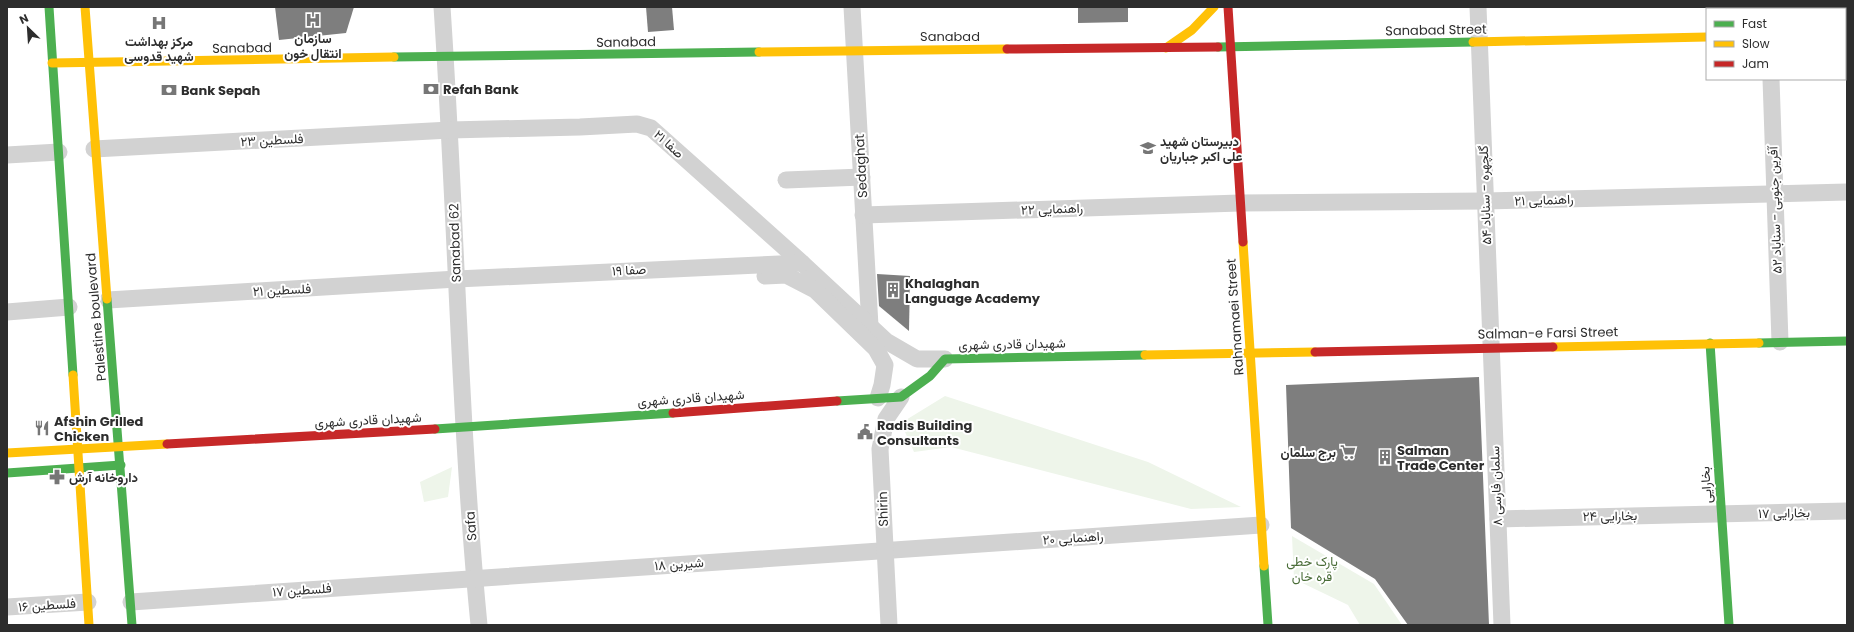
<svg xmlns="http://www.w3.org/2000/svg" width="1854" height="632" font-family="Poppins,Vazirmatn,sans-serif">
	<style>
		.green { fill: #eef5ea }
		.building { fill: #7e7e7e }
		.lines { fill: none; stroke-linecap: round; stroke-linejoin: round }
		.street { stroke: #d2d2d2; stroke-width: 17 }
		.fast { stroke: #4caf50; stroke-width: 9 }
		.slow { stroke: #ffc107; stroke-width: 9 }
		.jam { stroke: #c62828; stroke-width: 9 }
		.labels { text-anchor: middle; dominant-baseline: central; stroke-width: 4; stroke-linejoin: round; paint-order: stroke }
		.street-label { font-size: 13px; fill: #2d2d2d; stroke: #fff }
		.poi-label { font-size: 13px; font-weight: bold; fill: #2d2d2d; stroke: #fff; text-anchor: start }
		.park-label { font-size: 13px; fill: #496c37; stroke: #fff }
	</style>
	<rect width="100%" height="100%" fill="#fff"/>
	<!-- green -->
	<g class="green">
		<path d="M 945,396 L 1148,462 L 1241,507 L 1191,509 L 951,447 L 914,452 L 901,423 Z"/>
		<path d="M 452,467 L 448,497 L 424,502 L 420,482 Z"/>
		<path d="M 1292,536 L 1374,584 L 1402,625 L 1360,625 L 1348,605 L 1294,579 Z"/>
	</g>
	<!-- building -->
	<g class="building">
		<path d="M 275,7 L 354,7 L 346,33 L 279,40 Z"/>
		<path d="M 646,7 L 672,7 L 674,30 L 648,32 Z"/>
		<path d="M 1078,7 L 1128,7 L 1128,22 L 1078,23 Z"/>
		<path d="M 877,274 L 910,276 L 909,331 L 879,306 Z"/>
		<path d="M 1479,377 L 1489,625 L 1408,625 L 1375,579 L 1291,528 L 1286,385 Z"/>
	</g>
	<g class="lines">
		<!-- street -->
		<g class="street">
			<path d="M 442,7 C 456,213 459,420 479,625"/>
			<path d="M 852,7 L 870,326"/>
			<path d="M 1478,7 L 1502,625"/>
			<path d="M 1768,7 L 1768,9"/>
			<path d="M 1771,79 L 1780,342"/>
			<path d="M 94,149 L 450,130 L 580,127 L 637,124 L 651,128 L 802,263 L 886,341 L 917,359 L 945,359"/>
			<path d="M 7,155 L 59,152"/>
			<path d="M 786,180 L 862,177"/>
			<path d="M 863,215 L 1240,203 L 1485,201 L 1847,192"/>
			<path d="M 765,276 L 786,275 L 815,290 L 876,349 L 885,365 L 882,385 L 878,398"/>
			<path d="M 108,300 L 457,279 L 802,263"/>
			<path d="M 7,312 L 69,307"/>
			<path d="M 1498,519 L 1847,511"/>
			<path d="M 131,602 L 1261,525"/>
			<path d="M 7,607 L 88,602"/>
			<path d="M 889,625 L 880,449 L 886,419 L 901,397"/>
		</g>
		<!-- fast -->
		<g class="fast">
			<path d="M 49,7 L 73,375"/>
			<path d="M 1845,35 L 1847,35"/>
			<path d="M 1218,47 L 1473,42"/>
			<path d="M 394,57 L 759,52"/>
			<path d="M 107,299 L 132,625"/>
			<path d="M 1710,343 L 1729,625"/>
			<path d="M 1759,343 L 1847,341"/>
			<path d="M 837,401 L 901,397 L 930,376 L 945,359 L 1145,355"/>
			<path d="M 435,429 L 673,413"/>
			<path d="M 7,473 L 121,465"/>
			<path d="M 1264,566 L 1268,625"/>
		</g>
		<!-- slow -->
		<g class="slow">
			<path d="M 85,7 L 107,299"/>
			<path d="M 1473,42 L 1707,37"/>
			<path d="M 1166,48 L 1192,30 L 1214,7"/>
			<path d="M 759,52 L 1007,49"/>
			<path d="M 52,63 L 394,57"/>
			<path d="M 1243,242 L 1264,566"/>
			<path d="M 1553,347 L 1759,343"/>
			<path d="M 1145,355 L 1315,352"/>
			<path d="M 73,375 L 89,625"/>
			<path d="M 7,453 L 167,444"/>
		</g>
		<!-- jam -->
		<g class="jam">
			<path d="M 1228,7 L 1243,242"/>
			<path d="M 1007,49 L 1218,47"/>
			<path d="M 1315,352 L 1553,347"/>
			<path d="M 673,413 L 837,401"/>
			<path d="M 167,444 L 435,429"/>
		</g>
	</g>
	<!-- icons -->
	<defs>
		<symbol id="hospital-bare" viewBox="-9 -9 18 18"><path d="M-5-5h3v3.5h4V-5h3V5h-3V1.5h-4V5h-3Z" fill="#767676" stroke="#fff" stroke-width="2.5" paint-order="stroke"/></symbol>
		<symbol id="bank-bare" viewBox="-9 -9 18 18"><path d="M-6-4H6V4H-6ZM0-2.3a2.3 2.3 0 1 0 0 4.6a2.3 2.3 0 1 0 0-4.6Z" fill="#767676" stroke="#fff" stroke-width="2.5" paint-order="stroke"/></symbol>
		<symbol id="school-bare" viewBox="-9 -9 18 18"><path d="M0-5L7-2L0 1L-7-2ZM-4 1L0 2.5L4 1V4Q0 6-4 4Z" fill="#767676" stroke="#fff" stroke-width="2.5" paint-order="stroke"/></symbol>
		<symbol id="building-bare" viewBox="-9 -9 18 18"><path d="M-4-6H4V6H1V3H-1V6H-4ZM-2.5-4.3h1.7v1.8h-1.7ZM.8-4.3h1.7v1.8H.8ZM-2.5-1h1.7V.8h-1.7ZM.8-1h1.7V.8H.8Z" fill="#767676" stroke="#fff" stroke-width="2.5" paint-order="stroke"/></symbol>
		<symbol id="restaurant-bare" viewBox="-9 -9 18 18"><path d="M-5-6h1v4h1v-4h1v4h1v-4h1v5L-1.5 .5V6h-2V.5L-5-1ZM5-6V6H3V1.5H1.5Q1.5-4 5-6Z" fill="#767676" stroke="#fff" stroke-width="2.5" paint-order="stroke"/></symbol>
		<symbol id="civic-bare" viewBox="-9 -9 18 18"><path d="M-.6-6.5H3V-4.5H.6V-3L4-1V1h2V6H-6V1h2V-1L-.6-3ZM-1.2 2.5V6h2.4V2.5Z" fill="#767676" stroke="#fff" stroke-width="2.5" paint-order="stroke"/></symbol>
		<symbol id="supermarket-bare" viewBox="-9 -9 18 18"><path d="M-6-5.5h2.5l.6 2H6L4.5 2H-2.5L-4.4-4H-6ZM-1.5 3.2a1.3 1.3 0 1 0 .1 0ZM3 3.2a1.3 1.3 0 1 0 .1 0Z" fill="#767676" stroke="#fff" stroke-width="2.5" paint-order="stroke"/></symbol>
		<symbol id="pharmacy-bare" viewBox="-9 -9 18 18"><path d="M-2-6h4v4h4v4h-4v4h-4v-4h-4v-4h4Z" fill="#767676" stroke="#fff" stroke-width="2.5" paint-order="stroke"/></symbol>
	</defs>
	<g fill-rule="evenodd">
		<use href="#hospital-bare" x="302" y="9" width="22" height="22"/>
		<use href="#hospital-bare" x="148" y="12" width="22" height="22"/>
		<use href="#bank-bare" x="420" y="78" width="22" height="22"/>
		<use href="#bank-bare" x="158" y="79" width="22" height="22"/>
		<use href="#school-bare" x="1137" y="137" width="22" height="22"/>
		<use href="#building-bare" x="882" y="279" width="22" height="22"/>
		<use href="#restaurant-bare" x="31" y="417" width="22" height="22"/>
		<use href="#civic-bare" x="854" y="421" width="22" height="22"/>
		<use href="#supermarket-bare" x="1337" y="441" width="22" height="22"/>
		<use href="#building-bare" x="1374" y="446" width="22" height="22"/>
		<use href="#pharmacy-bare" x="46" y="466" width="22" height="22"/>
	</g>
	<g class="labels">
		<!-- street labels -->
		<g class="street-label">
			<text transform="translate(1436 30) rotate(-1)">Sanabad Street</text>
			<text x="950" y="36">Sanabad</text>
			<text transform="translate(626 42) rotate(-1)">Sanabad</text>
			<text transform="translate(242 48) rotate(-1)">Sanabad</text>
			<text transform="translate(272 140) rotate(-3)">فلسطین ۲۳</text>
			<text transform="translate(669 144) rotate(42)">صفا ۲۱</text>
			<text transform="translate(861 166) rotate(-93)">Sedaghat</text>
			<text transform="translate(1485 195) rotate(-92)">گلچهره - سناباد ۵۴</text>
			<text transform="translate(1544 200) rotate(-2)">راهنمایی ۲۱</text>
			<text transform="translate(1052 209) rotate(-2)">راهنمایی ۲۲</text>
			<text transform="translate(1775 210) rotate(-92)">آفرین جنوبی - سناباد ۵۲</text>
			<text transform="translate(455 243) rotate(-92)">Sanabad 62</text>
			<text transform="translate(629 270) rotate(-3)">صفا ۱۹</text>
			<text transform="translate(282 290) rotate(-3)">فلسطین ۲۱</text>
			<text transform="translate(96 317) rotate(-95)">Palestine boulevard</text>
			<text transform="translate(1235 317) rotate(-94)">Rahnamaei Street</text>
			<text transform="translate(1548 333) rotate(-1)">Salman-e Farsi Street</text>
			<text transform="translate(1012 344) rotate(-1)">شهیدان قادری شهری</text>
			<text transform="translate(691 398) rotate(-4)">شهیدان قادری شهری</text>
			<text transform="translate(368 420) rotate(-3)">شهیدان قادری شهری</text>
			<text transform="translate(1706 485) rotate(-94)">بخارایی</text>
			<text transform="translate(1496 486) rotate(-92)">سلمان فارسی ۸</text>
			<text transform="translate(883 509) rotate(-92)">Shirin</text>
			<text transform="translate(1784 513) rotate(-1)">بخارایی ۱۷</text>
			<text transform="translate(1610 516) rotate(-1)">بخارایی ۲۴</text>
			<text transform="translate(471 526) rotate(-94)">Safa</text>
			<text transform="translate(1073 538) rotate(-4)">راهنمایی ۲۰</text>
			<text transform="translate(679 564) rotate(-4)">شیرین ۱۸</text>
			<text transform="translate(302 590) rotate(-4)">فلسطین ۱۷</text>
			<text transform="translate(47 605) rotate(-4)">فلسطین ۱۶</text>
		</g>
		<!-- poi labels -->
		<g class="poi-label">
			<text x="313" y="38" text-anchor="middle">سازمان<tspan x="313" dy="15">انتقال خون</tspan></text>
			<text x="159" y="41" text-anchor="middle">مرکز بهداشت<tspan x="159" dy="15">شهید قدوسی</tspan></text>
			<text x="443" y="89">Refah Bank</text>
			<text x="181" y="90">Bank Sepah</text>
			<text x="1160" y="141">دبیرستان شهید<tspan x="1160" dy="15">علی اکبر جباریان</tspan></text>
			<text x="905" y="283">Khalaghan<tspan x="905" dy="15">Language Academy</tspan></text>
			<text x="54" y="421">Afshin Grilled<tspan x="54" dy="15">Chicken</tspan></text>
			<text x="877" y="425">Radis Building<tspan x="877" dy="15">Consultants</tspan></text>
			<text x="1397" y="450">Salman<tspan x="1397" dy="15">Trade Center</tspan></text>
			<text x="1336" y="452" text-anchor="end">برج سلمان</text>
			<text x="69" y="477">داروخانه آرش</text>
		</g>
		<!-- park labels -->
		<g class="park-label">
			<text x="1312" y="561">پارک خطی<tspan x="1312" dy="15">قره خان</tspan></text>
		</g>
	</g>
	<!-- border -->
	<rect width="1854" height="632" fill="none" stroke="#2d2d2d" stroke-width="16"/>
	<!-- legend -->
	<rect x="1706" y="8" width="140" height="72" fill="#ffffff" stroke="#ababab"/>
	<rect x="1714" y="21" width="20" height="6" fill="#4caf50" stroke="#ababab"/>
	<text x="1742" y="28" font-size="12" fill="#2d2d2d">Fast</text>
	<rect x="1714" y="41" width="20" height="6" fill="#ffc107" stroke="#ababab"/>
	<text x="1742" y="48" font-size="12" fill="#2d2d2d">Slow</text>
	<rect x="1714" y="61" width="20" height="6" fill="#c62828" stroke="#ababab"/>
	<text x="1742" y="68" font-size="12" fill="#2d2d2d">Jam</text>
	<!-- north arrow -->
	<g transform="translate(28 28) rotate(335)" stroke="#ffffff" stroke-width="3" paint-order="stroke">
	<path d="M0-3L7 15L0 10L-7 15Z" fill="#2d2d2d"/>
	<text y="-6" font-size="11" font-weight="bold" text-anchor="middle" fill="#2d2d2d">N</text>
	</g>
</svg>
